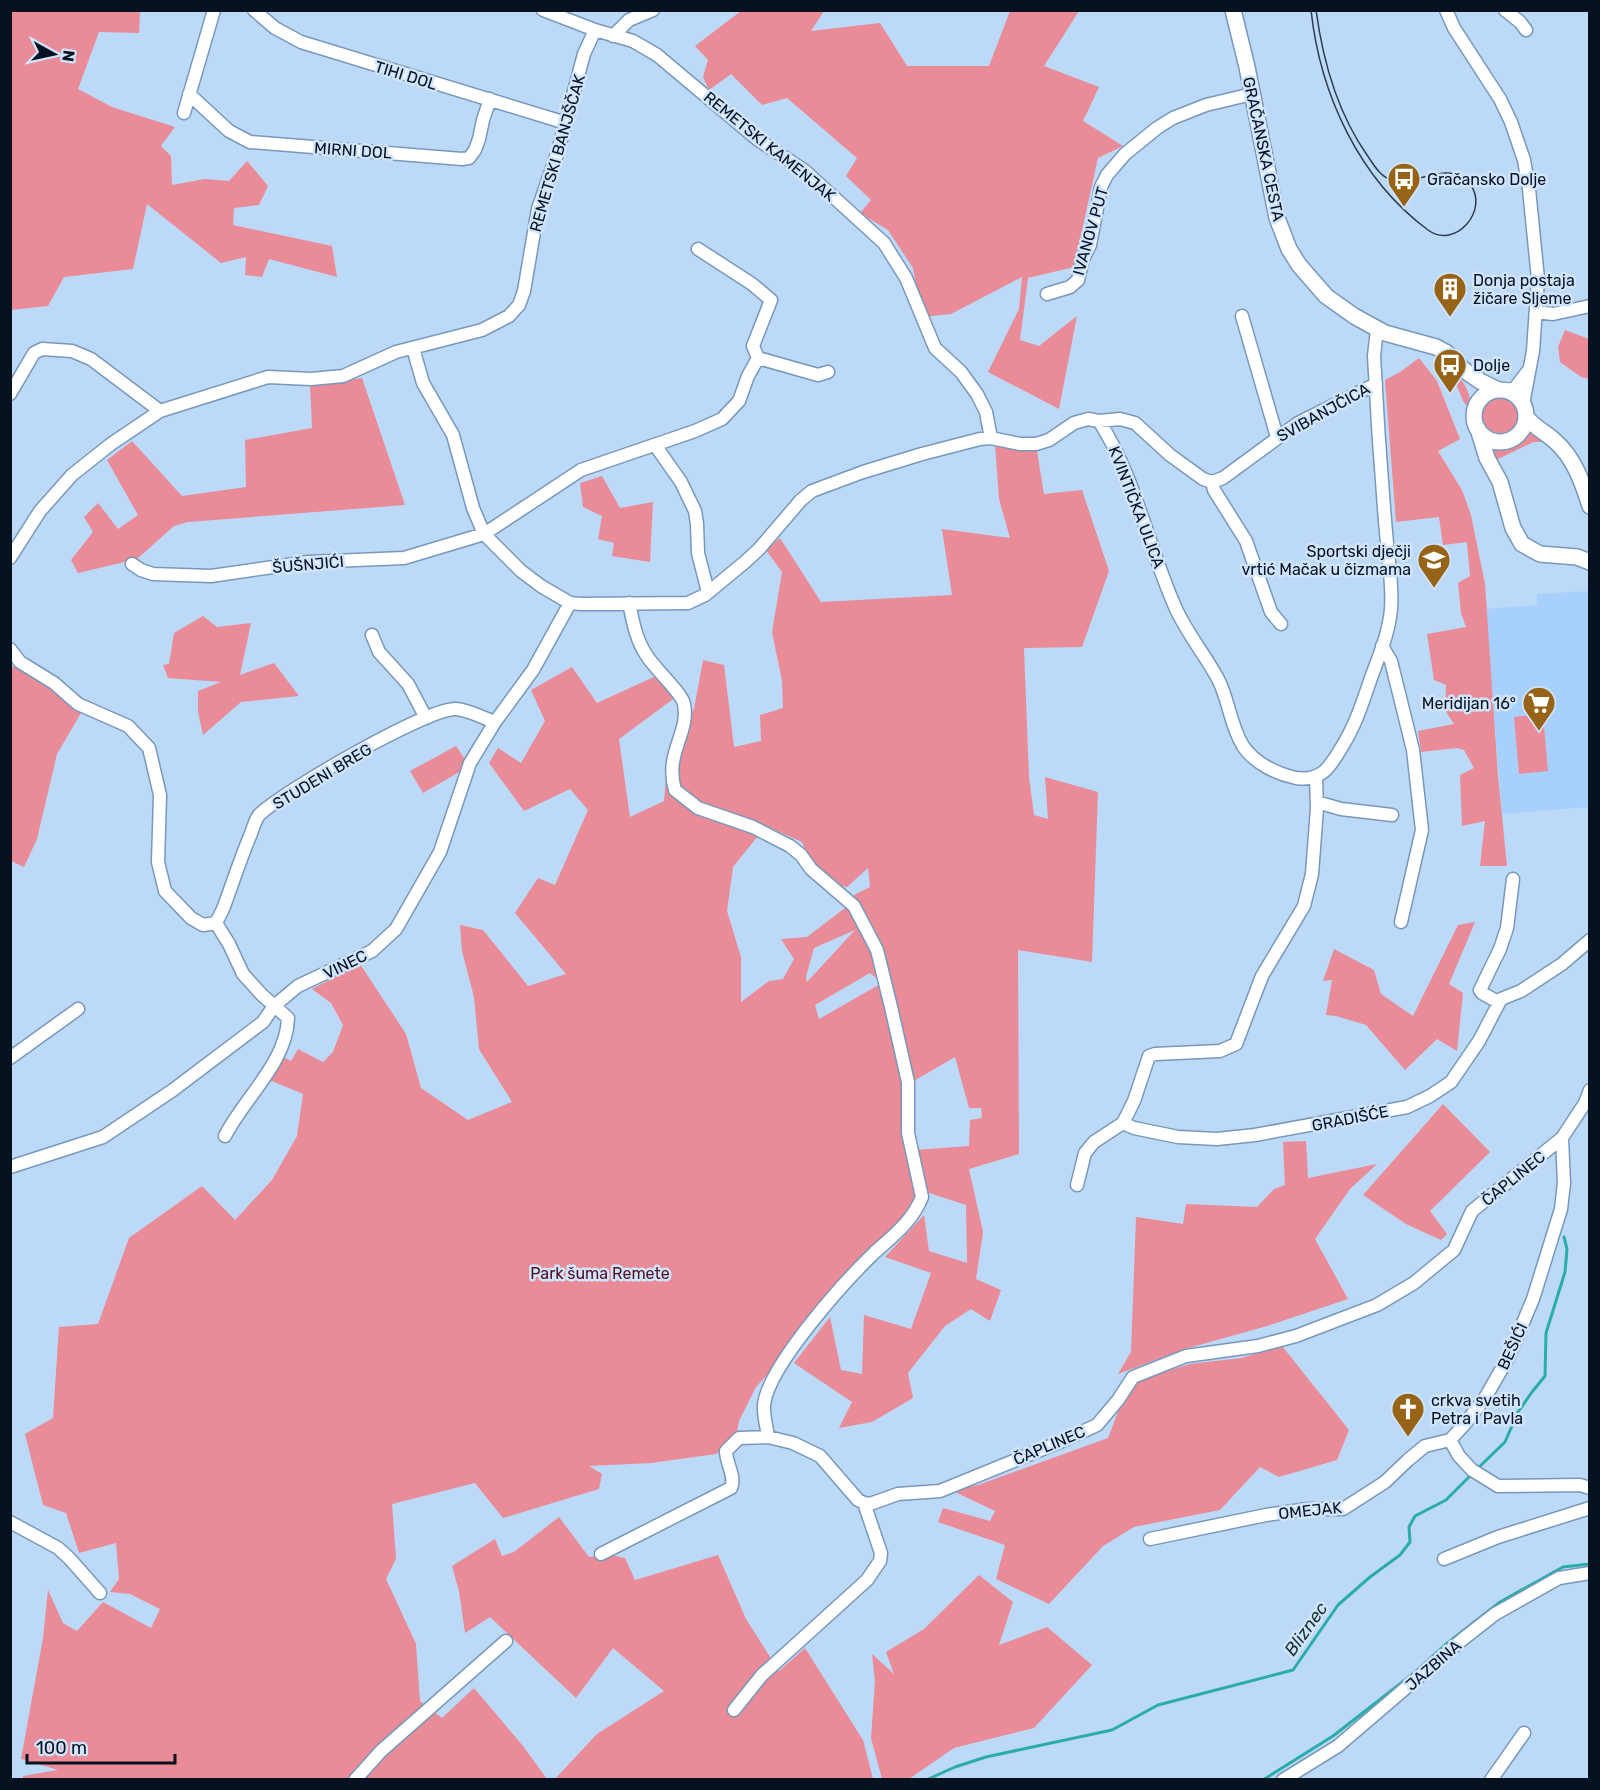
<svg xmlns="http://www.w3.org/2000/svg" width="1600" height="1790" font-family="Rubik,sans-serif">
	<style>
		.built { fill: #a8d0fc }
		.green { fill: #ea8b98; fill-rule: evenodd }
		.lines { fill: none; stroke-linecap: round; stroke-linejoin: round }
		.stream { stroke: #2aada8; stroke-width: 3 }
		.minor-casing { stroke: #7798bc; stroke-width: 15 }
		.major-casing { stroke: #7798bc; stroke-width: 18 }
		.minor { stroke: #fff; stroke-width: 12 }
		.major { stroke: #fff; stroke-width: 15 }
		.tram { stroke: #2c3b4c; stroke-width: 1.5 }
		.labels { text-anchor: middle; stroke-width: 5; stroke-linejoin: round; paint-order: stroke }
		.street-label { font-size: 16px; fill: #06121f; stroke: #d0e5fd }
		.poi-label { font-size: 16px; fill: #06121f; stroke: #d0e5fd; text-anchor: start }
		.park-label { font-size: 16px; fill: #510d1e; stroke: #d0e5fd }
		.water-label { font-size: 18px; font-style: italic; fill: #183331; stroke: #d0e5fd }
	</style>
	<rect width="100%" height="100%" fill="#bdd9f8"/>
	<path class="built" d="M 1589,591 L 1589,807 L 1502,814 L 1486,609 L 1537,605 L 1537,594 Z"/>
	<path class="green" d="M 10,11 L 140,11 L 139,33 L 99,32 L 78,89 L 112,107 L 175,127 L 161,146 L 171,156 L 172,185 L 205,179 L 229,181 L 247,161 L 268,186 L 259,205 L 234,208 L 233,225 L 332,246 L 337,277 L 269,259 L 262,277 L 245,275 L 246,257 L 221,263 L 147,204 L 133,269 L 64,277 L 48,306 L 11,310 Z
		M 741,11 L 824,11 L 811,31 L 880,23 L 907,66 L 989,66 L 1010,11 L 1079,11 L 1044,66 L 1099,87 L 1083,121 L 1123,146 L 1098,158 L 1074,267 L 1028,278 L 1020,340 L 1039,346 L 1077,316 L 1059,409 L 988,372 L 1019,309 L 1022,277 L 951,314 L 922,317 L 913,268 L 888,230 L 860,213 L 871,200 L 846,176 L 857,158 L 787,98 L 762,105 L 731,74 L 709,90 L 703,77 L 708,60 L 695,46 Z
		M 1565,330 L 1589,339 L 1589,379 L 1581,377 L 1560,362 L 1558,347 Z
		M 1419,358 L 1437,381 L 1460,439 L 1438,451 L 1462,490 L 1471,515 L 1485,584 L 1498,776 L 1507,866 L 1480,866 L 1485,821 L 1462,826 L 1460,775 L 1474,768 L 1464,750 L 1457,748 L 1421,752 L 1418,731 L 1454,724 L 1445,710 L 1446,685 L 1434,680 L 1427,634 L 1466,627 L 1461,613 L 1458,583 L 1470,576 L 1467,542 L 1443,545 L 1439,517 L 1396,522 L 1385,380 L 1400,372 Z
		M 1452,367 C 1460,378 1474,394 1469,408 L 1463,401 L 1450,369 Z
		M 362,378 L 405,505 L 188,522 L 174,526 L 137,559 L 78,573 L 71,560 L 93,532 L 84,517 L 98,503 L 118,529 L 138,515 L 107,460 L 132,441 L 182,496 L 246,487 L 245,440 L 312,428 L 310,385 Z
		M1482 415a18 18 0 1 1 36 0a18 18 0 1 1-36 0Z
		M 1528,429 L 1545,439 L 1543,442 L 1533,442 L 1494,461 L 1487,445 C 1505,447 1518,446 1528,429 Z
		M 995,444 L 1037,451 L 1044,494 L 1082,490 L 1109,571 L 1082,647 L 1024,648 L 1029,777 L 1034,815 L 1048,819 L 1045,777 L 1098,792 L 1092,962 L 1018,950 L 1019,1154 L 969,1169 L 983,1232 L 976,1279 L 1001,1290 L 990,1321 L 971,1309 L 945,1326 L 908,1373 L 913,1398 L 872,1422 L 839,1428 L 852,1402 L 794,1363 L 830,1317 L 841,1370 L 862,1374 L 864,1315 L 911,1329 L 931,1273 L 885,1257 L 924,1215 L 929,1251 L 967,1263 L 966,1205 L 926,1192 L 915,1150 L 969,1146 L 970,1120 L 982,1118 L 981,1108 L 969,1108 L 955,1057 L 912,1082 L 901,1075 L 902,1104 L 919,1195 L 914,1216 L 756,1387 L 739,1421 L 736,1437 L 716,1454 L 651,1463 L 589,1466 L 602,1474 L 599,1489 L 503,1518 L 475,1483 L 392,1504 L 396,1559 L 386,1579 L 416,1644 L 420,1701 L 442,1718 L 474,1688 L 523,1746 L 547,1779 L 23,1780 L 23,1776 L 58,1770 L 21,1759 L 43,1638 L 48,1590 L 63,1623 L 77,1631 L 103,1602 L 151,1628 L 160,1609 L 130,1594 L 110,1592 L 119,1579 L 116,1543 L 79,1553 L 66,1513 L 43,1505 L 25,1434 L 53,1418 L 59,1327 L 98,1324 L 129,1238 L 202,1186 L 235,1220 L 272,1180 L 297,1136 L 303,1094 L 267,1079 L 282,1056 L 291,1061 L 298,1049 L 323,1062 L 333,1052 L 343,1025 L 331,1003 L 312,989 L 360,964 L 406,1034 L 421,1088 L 468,1120 L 512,1102 L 479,1049 L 474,997 L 462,951 L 460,925 L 483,930 L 528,986 L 566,974 L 515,913 L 538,878 L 555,885 L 588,810 L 570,789 L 524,811 L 489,763 L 498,748 L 521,763 L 545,721 L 531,690 L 572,667 L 597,703 L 656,676 L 676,697 L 619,739 L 630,817 L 664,801 L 668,757 L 694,709 L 703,660 L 724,665 L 734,747 L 761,741 L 760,715 L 783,708 L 782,681 L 772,632 L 782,572 L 766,550 L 780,538 L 821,602 L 952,595 L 942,529 L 1010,538 L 999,499 ZM 766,826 L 802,842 L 810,864 L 838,885 L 847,887 L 868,868 L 870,887 L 854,895 L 857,912 L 845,908 L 807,937 L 781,939 L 794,959 L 783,979 L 769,981 L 741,1002 L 741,957 L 727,911 L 733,867 ZM 855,930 L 807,982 L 806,977 L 814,948 ZM 870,973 L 882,983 L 819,1019 L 815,1005 Z
		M 602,476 L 620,508 L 653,502 L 650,562 L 612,556 L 614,543 L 598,539 L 602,516 L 583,507 L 580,483 Z
		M 203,616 L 217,627 L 251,623 L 240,675 L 274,663 L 299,696 L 241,702 L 203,735 L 198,712 L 198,691 L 221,682 L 168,678 L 163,665 L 169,664 L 174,633 Z
		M 10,666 C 38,672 61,694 81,713 L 57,754 L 37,839 L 24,867 L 11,861 L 10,720 L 12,694 Z
		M 1543,714 L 1548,771 L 1519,774 L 1514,717 Z
		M 456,746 L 468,764 L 466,768 L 423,793 L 410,771 Z
		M 1475,922 L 1449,984 L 1463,993 L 1457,1051 L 1437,1039 L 1405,1070 L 1366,1025 L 1336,1016 L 1326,1015 L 1332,980 L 1323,981 L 1334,949 L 1374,970 L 1381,994 L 1413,1016 L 1458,925 Z
		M 1443,1104 L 1490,1152 L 1430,1211 L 1447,1234 L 1441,1240 L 1406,1224 L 1363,1195 Z
		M 1306,1141 L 1308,1178 L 1377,1164 L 1350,1189 L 1315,1239 L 1348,1299 L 1267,1326 L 1185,1349 L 1118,1374 L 1131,1352 L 1136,1217 L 1183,1224 L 1186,1204 L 1257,1207 L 1274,1189 L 1285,1185 L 1283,1142 Z
		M 1282,1346 L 1349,1430 L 1337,1460 L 1279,1477 L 1260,1467 L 1220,1510 L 1134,1527 L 1103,1546 L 1049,1604 L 996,1579 L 1005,1545 L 938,1522 L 943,1508 L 990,1521 L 995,1511 L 951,1490 L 978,1485 L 1108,1438 L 1129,1383 L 1190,1364 L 1241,1358 Z
		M 559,1517 L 589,1557 L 611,1555 L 625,1558 L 635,1580 L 718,1555 L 746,1619 L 779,1671 L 805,1648 L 863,1740 L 873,1779 L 555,1779 L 597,1734 L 664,1691 L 613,1648 L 576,1698 L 490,1617 L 465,1633 L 459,1591 L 452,1566 L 495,1539 L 502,1556 L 514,1552 Z
		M 979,1575 L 1013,1602 L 999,1645 L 1047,1627 L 1092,1665 L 1034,1728 L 954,1748 L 909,1779 L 882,1779 L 871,1738 L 875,1681 L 872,1654 L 894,1674 L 886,1652 L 924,1629 Z"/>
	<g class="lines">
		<path class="stream" d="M 1477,1469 L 1505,1442 L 1518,1412 L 1532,1392 L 1545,1376 L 1546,1333 L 1565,1272 L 1567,1249 L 1564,1237
			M 926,1780 L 955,1767 L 986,1757 L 1112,1730 L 1158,1705 L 1293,1670 L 1338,1605 L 1370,1577 L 1400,1555 L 1410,1542 L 1409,1527 L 1415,1516 L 1446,1500 L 1472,1474
			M 1263,1780 L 1333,1736 L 1414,1673 L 1445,1645 L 1500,1602 L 1563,1567 L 1590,1564"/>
		<g class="minor-casing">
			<path id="minor" d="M 254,10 L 275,28 L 301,42 L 566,123
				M 543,10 L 595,30 L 633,41 L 657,55 L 757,139 L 805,171 L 884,243 L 906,278 L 935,348 L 961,372 L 977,394 L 986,412 L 991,438
				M 1446,10 L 1454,28 L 1500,99 L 1511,122 L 1524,160 L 1529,189 L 1538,279 L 1533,351 L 1523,404
				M 1505,10 L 1520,22 L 1526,30
				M 613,36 L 629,20 L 653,10
				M 189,94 L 229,131 L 250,142 L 462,159 L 469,158 L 475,150 L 479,139 L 483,120 L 490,99
				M 184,113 L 214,10
				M 698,249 L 752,284 L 771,300 L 753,346 L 758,358
				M 1047,294 L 1070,287 L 1078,280 L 1083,259 L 1090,245 L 1101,187 L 1107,175 L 1125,154 L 1157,128 L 1173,118 L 1206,105 L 1252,94
				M 1536,312 L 1553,314 L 1590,306
				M 1242,316 L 1277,437
				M 413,348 L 423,383 L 453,435 L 473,508 L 484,534 L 521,571 L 541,586 L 570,603 L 581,604 L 688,603 L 705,595 L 745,562 L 759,549 L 801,500 L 812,491 L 863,472 L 922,454 L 980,439 L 991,438 L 1020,444 L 1036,444 L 1049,440 L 1074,423 L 1088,419 L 1099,421 L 1120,419 L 1135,423 L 1170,455 L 1203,479 L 1212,482 L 1223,478 L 1298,423 L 1376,384
				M 1506,390 L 1515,388 L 1528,371
				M 10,394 L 34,353 L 42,349 L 72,351 L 91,359 L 160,411
				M 1099,421 C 1136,478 1148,547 1176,609 C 1187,633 1205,655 1218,679 C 1229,700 1230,725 1243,746 C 1254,763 1277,774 1296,778 C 1323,782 1331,765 1343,745 C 1356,724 1363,701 1371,678 C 1379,656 1389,633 1391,609 C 1393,583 1388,558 1386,532 C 1381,474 1377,415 1374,356 L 1377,329
				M 655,445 L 681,482 L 695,511 L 697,524 L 698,553 L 708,592
				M 1212,482 L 1214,490 L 1246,541 L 1271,612 L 1281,624
				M 10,558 L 40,511 L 72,475 L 111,444 L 160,411 L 268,377 L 311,379 L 343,376 L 396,352 L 482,330 L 509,316 L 519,305 L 524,291 L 538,209 L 558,151 L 584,54 L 595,30
				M 132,564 L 141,570 L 153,574 L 211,576 L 308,562 L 404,558 L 484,534 L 581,470 L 695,431 L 722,419 L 739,401 L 748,376 L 758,358 L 818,375 L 828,372
				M 629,603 C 633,622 636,640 647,656 C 655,669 682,693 684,704 C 690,733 664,753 675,790 L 698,808 L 753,827 L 790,846 L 801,855 L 811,869 L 854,906 L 877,950 L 891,1007 L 908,1082 L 908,1133 L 922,1197 C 912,1222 893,1236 874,1253 C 845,1281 768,1366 764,1405 C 763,1415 767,1427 768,1437
				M 372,635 L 379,652 L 408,684 L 426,718
				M 1382,646 L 1391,661 L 1413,750 L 1422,830 L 1401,922
				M 10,649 L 20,662 L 54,683 L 78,704 L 128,726 L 149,748 L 160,795 L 158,862 L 165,891 L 191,918 L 203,925 L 216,923
				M 1317,802 L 1341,809 L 1392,815
				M 216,923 L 223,909 C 232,885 240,860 250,836 C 253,829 255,820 259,815 C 282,792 427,708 456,709 C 469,710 483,718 495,722
				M 216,923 L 229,944 L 243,974 L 262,995 L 288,1018 C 287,1062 244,1098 225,1136
				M 1498,1002 L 1482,993 L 1480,990 L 1500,949 L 1507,928 L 1513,879
				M 10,1058 L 78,1009
				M 1590,1090 L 1585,1103 L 1562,1138 L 1564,1183 L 1561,1209 L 1533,1299 L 1508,1358 L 1485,1398 L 1463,1426 L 1450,1440 L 1459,1456 L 1472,1470 L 1498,1486 L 1580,1485 L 1590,1488
				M 1123,1123 L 1134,1128 L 1178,1137 L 1217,1139 L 1255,1135 L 1407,1107 L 1430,1096 L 1451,1082 L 1479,1041 L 1501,999 L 1521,991 L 1562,964 L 1590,940
				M 10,1167 L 103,1137 L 173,1090 L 263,1022 L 274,1006 L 298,986 L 372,951 L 396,929 L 440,852 L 470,763 L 495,722 L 533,670 L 570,603
				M 1077,1185 L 1085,1153 L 1094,1142 L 1123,1123 L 1134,1101 L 1149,1056 L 1155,1054 L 1220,1051 L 1236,1044 L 1262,976 L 1304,906 L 1312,874 L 1317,808 L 1316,778
				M 10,1522 L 58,1548 L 69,1558 L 100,1593
				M 1150,1539 L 1266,1515 L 1308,1509 L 1343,1509 L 1385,1482 L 1408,1460 L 1425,1446 L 1450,1440
				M 601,1554 L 731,1488 C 736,1476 726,1464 726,1451 L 739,1438 L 768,1437 L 793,1443 L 820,1456 L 858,1500 L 864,1503 L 870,1504 L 898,1494 L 940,1491 L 1060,1442 L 1097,1425 L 1118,1400 L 1133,1377 L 1186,1356 L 1258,1346 L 1296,1336 L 1377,1305 L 1414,1283 L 1454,1250 L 1472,1211 L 1562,1138
				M 1444,1559 L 1498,1537 L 1590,1508
				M 734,1710 L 762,1675 L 867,1580 L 880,1561 L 881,1553 L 864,1503
				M 355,1780 L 381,1751 L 506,1641
				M 1283,1780 L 1338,1746 L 1463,1639 L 1495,1614 L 1559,1578 L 1590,1573
				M 1491,1780 L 1524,1733"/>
		</g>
		<g class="major-casing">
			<path id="major" d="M 1233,10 L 1247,67 L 1277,218 L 1289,249 L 1299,265 L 1326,296 L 1354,316 L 1385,333 L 1436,347 L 1447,353 L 1464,370 L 1480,381 L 1498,390
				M1474 416a26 26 0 1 1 52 0a26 26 0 1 1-52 0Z
				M 1526,417 C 1534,427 1545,432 1555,441 C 1574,458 1582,481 1590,506
				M 1478,429 L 1487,458 L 1500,482 L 1513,528 L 1522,544 L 1540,554 L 1577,557 L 1590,562"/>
		</g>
		<use href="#minor" class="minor"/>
		<use href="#major" class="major"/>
		<path class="tram" d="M 1311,10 C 1320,94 1359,179 1428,230 C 1455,250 1490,210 1470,184 C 1449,158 1417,187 1392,180 C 1380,177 1374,165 1367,155 C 1337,112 1323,62 1316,10"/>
	</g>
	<defs>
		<g id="bus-pin" transform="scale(1.725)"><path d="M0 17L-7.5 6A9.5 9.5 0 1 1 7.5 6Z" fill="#966317" stroke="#d0e5fd"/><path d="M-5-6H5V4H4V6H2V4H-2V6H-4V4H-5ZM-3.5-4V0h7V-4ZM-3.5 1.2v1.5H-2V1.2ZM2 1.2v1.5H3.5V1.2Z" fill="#fff"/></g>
		<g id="building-pin" transform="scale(1.725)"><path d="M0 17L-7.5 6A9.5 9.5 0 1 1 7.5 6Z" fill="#966317" stroke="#d0e5fd"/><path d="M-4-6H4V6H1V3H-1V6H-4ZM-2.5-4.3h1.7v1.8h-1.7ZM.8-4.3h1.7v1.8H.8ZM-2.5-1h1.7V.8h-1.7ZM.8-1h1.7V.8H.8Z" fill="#fff"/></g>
		<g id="school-pin" transform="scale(1.725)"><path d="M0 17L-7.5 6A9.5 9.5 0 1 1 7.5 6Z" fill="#966317" stroke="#d0e5fd"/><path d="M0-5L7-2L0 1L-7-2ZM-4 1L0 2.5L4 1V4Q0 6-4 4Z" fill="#fff"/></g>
		<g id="supermarket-pin" transform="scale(1.725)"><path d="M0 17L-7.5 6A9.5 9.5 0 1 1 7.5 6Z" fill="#966317" stroke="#d0e5fd"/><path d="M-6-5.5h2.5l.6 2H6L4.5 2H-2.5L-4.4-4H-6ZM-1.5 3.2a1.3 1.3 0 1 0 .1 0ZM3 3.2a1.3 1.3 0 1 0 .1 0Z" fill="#fff"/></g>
		<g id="church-pin" transform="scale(1.725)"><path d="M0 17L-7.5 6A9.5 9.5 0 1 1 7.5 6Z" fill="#966317" stroke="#d0e5fd"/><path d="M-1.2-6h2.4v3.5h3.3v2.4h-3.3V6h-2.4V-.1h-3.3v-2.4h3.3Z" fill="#fff"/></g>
	</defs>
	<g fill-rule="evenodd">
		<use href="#bus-pin" x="1404" y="179"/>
		<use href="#building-pin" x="1450" y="289"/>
		<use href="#bus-pin" x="1450" y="365"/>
		<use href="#school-pin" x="1434" y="560"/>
		<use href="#supermarket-pin" x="1539" y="703"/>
		<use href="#church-pin" x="1408" y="1409"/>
	</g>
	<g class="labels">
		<g class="street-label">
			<text transform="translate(406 75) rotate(17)" y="6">TIHI DOL</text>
			<text transform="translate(770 146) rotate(39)" y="6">REMETSKI KAMENJAK</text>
			<text transform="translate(1264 149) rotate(78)" y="6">GRAČANSKA CESTA</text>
			<text transform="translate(353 150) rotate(4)" y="6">MIRNI DOL</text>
			<text transform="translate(557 153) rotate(-74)" y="6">REMETSKI BANJŠČAK</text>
			<text transform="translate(1090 231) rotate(-74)" y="6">IVANOV PUT</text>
			<text transform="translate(1323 412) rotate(-29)" y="6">SVIBANJČICA</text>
			<text transform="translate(1137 507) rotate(69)" y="6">KVINTIČKA ULICA</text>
			<text transform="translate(308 564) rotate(-5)" y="6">ŠUŠNJIĆI</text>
			<text transform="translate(322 776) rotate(-31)" y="6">STUDENI BREG</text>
			<text transform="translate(345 964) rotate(-26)" y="6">VINEC</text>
			<text transform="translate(1350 1118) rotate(-11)" y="6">GRADIŠĆE</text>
			<text transform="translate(1513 1178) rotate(-39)" y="6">ČAPLINEC</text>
			<text transform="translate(1512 1346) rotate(-65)" y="6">BEŠIĆI</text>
			<text transform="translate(1049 1445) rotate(-23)" y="6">ČAPLINEC</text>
			<text transform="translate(1310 1510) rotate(-6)" y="6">OMEJAK</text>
			<text transform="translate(1433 1665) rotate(-41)" y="6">JAZBINA</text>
		</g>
		<g class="poi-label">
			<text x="1427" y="185">Gračansko Dolje</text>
			<text x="1473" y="286">Donja postaja<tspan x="1473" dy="18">žičare Sljeme</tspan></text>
			<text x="1473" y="371">Dolje</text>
			<text x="1411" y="557" text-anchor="end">Sportski dječji<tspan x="1411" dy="18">vrtić Mačak u čizmama</tspan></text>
			<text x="1516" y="709" text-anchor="end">Meridijan 16°</text>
			<text x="1431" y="1406">crkva svetih<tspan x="1431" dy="18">Petra i Pavla</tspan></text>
		</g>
		<g class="park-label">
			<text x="600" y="1279">Park šuma Remete</text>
		</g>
		<g class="water-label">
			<text transform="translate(1306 1629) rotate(-55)" y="6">Bliznec</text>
		</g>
	</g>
	<rect width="1600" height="1790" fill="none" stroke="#06121f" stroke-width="24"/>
	<g transform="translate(54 54) rotate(98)" stroke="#d0e5fd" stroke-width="4.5" paint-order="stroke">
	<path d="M0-4.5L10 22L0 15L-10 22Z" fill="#06121f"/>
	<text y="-9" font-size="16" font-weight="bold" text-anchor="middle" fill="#06121f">N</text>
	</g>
	<path d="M27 1754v9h148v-9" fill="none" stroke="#06121f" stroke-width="3"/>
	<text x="36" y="1754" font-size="18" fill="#06121f" stroke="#d0e5fd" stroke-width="4.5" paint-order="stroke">100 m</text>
</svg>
